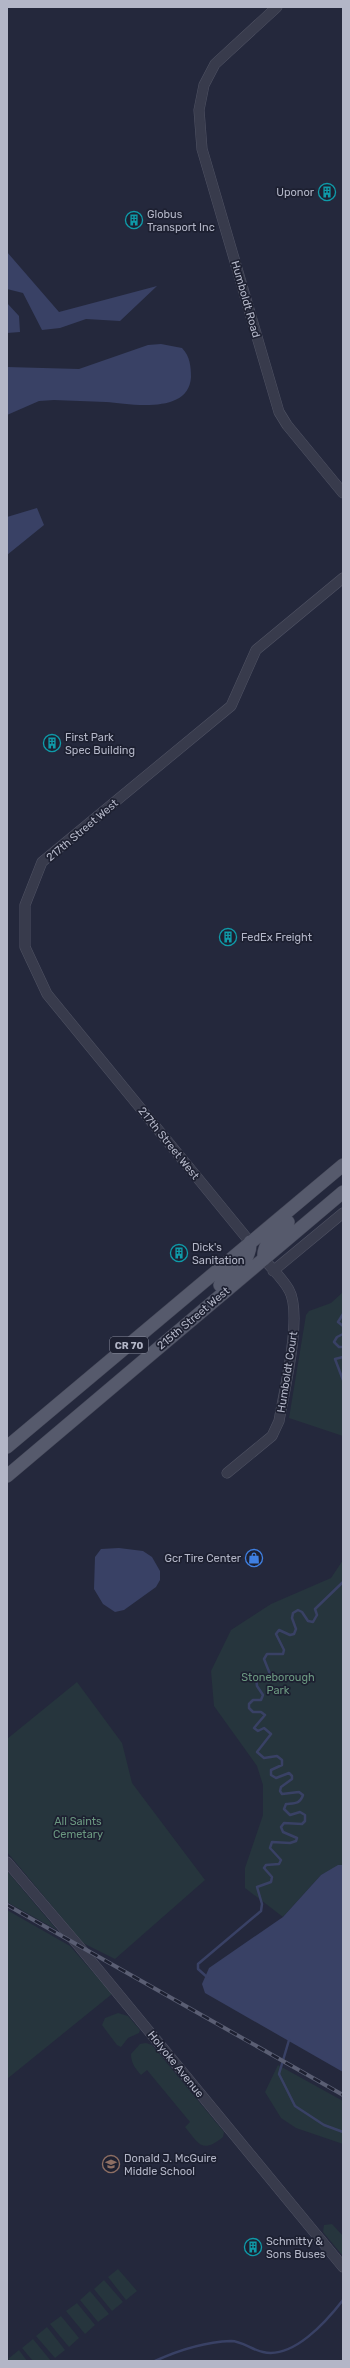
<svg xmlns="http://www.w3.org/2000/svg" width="350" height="2368" font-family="Rubik,sans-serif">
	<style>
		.green { fill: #26353d }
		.water { fill: #394165 }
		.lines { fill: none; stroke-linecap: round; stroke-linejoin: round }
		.stream { stroke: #394165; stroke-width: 2.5 }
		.minor-casing { stroke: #505364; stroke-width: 11 }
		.major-casing { stroke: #414455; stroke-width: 14 }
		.minor { stroke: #383b4c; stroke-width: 10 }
		.major { stroke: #565a6c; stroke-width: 13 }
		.rail-casing { stroke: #5a5e73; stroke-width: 4 }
		.rail { stroke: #1d2031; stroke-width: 2.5; stroke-dasharray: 8; stroke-linecap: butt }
		.labels { text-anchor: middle; stroke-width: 3.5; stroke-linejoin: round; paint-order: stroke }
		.shield { fill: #1d2031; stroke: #86899a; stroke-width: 1 }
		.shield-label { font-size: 10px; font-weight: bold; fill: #b3b6c7 }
		.poi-label { font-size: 11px; fill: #b3b6c7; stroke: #1d2031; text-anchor: start }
		.street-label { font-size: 11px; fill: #b3b6c7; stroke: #1d2031 }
		.park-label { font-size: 11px; fill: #6b9880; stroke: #1d2031 }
	</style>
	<rect width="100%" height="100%" fill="#24283c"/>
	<path class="green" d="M 343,1292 L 343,1436 L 289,1418 L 306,1315 L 309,1311 L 331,1303 Z
		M 343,1560 L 343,1865 L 321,1875 L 283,1917 L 245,1888 L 245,1868 L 263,1815 L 263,1785 L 257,1766 L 214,1706 L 211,1671 L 231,1630 L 271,1604 L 331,1578 Z
		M 77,1682 L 122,1743 L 132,1783 L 205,1880 L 115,1959 L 83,1943 L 7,1852 L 7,1739 Z
		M 7,1871 L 57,1930 L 7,1902 Z
		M 7,1910 L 70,1946 L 112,1994 L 7,2079 Z
		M 118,2013 L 128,2016 L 140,2030 L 139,2033 L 128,2038 L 121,2047 L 117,2045 L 102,2025 L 105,2018 Z
		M 146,2043 L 152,2045 L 224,2132 L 223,2137 C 202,2154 199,2144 185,2127 L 190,2122 L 147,2070 L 141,2075 C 135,2068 131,2063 131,2054 L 140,2044 Z
		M 278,2065 L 343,2101 L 343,2144 L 296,2128 L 281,2118 L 265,2092 Z
		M 332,2224 L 343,2236 L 343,2256 L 323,2232 L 324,2225 Z
		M 118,2269 L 137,2291 L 126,2300 L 108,2277 Z
		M 104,2280 L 123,2302 L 112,2311 L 94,2289 Z
		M 90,2291 L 109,2314 L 98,2322 L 80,2300 Z
		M 77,2303 L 95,2325 L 85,2334 L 66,2311 Z
		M 61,2316 L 79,2338 L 69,2347 L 50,2324 Z
		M 47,2327 L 65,2350 L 55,2358 L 36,2336 Z
		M 33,2339 L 51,2361 L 33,2361 L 22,2348 Z
		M 19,2350 L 27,2361 L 10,2361 L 8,2359 Z"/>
	<path class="water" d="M 7,252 L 59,312 L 157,286 L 120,321 L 86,319 L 60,328 L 42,330 L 23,293 L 7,289 Z
		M 7,303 L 19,316 L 20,332 L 7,333 Z
		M 161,344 L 182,348 C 190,356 191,367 191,377 C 189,415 130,404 106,402 C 89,401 71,401 54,400 L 39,401 L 7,415 L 7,367 L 79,369 L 148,345 Z
		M 37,508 L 44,525 L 7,555 L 7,517 Z
		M 119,1548 L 143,1551 L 152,1557 L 160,1571 L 160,1580 L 156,1587 L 124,1610 L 115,1612 L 103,1604 L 94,1589 L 95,1557 L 101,1549 Z
		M 338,1865 L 343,1865 L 343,2072 L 205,1993 L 202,1984 L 209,1968 L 283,1917 L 321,1875 Z"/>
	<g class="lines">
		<path class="stream" d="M 343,1314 L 338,1322 L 343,1326
			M 343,1334 L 337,1337 L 334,1342 L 339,1347 L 343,1347
			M 343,1357 L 335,1359 L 343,1380
			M 207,1977 L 198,1969 L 198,1964 L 261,1911 L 262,1904 L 257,1887 L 271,1882 L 272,1877 L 264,1868 L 266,1865 L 279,1864 L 281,1860 L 270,1848 L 272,1842 L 290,1843 L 296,1841 L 297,1838 L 283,1832 L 281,1827 L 284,1823 L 302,1824 L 305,1821 L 305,1815 L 300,1812 L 290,1815 L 284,1809 L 286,1804 C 295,1803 300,1804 303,1795 L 299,1792 L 282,1794 L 280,1791 L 281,1787 L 292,1779 L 292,1776 L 289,1773 L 276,1778 L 271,1775 L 271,1770 L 282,1765 L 282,1760 L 277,1756 L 264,1758 L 257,1752 L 271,1734 L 264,1728 L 258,1731 L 254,1728 L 265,1715 L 261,1712 L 253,1712 L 249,1708 L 249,1704 L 253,1700 L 261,1700 L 263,1695 L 257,1686 L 256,1677 L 266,1676 L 270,1674 L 264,1659 L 267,1654 L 283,1654 L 284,1650 L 276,1634 L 279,1630 L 290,1635 L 294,1634 L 296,1629 L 292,1618 L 293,1613 L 298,1610 L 302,1612 L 308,1621 L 313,1622 L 317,1615 L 315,1609 L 343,1582
			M 289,2040 L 279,2074 L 295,2106 L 324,2125 L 343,2132
			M 155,2361 C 179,2350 205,2342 231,2341 C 242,2341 252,2350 263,2352 C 293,2359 326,2322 343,2300"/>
		<g class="minor-casing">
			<path id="minor" d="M 277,7 L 215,64 L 204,85 L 199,110 L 202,149 L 279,412 L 287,425 L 343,493
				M 250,1242 L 47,994 L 25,947 L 25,905 L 42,862 L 231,706 L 256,650 L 343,578
				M 273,1271 L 343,1213
				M 227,1473 L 272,1436 L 279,1421 C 284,1392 303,1314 289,1290 C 283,1279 272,1269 264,1259
				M 7,1862 L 78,1945 L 343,2267"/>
		</g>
		<g class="major-casing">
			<path id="major" d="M 264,1259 C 262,1243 277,1232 288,1222
				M 220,1285 C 232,1274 251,1261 250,1242
				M 7,1447 L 343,1165
				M 7,1476 L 343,1192"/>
		</g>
		<use href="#minor" class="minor"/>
		<use href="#major" class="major"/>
		<g class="rail-casing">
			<path id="rail" d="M 7,1905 L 343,2095"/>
		</g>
		<use href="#rail" class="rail"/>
	</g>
	<defs>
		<g id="building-ring" transform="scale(0.9)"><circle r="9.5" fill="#1d2031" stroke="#0f9aa8" stroke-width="1.5"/><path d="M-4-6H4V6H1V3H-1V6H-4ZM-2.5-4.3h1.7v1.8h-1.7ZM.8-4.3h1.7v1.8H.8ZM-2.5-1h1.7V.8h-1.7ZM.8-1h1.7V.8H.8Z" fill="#0f9aa8"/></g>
		<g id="shop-ring" transform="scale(0.9)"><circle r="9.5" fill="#1d2031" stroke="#3f7fe0" stroke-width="1.5"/><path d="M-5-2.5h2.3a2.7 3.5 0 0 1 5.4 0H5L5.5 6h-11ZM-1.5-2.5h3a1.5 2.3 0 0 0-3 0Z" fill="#3f7fe0"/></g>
		<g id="school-ring" transform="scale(0.9)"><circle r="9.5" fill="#1d2031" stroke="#8d6e63" stroke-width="1.5"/><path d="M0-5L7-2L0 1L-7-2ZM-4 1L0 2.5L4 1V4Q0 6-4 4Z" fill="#8d6e63"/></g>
	</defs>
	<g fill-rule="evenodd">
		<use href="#building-ring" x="327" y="192"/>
		<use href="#building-ring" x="134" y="220"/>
		<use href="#building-ring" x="52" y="743"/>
		<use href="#building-ring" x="228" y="937"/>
		<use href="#building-ring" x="179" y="1253"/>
		<use href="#shop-ring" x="254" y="1558"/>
		<use href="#school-ring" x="111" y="2164"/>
		<use href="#building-ring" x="253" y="2247"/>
	</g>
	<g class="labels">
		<rect class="shield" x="110" y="1337" width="38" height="16" rx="3"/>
		<g class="shield-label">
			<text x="129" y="1349">CR 70</text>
		</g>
		<g class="poi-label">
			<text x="314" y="196" text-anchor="end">Uponor</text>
			<text x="147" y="218">Globus<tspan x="147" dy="13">Transport Inc</tspan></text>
			<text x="65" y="741">First Park<tspan x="65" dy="13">Spec Building</tspan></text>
			<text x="241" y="941">FedEx Freight</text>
			<text x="192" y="1251">Dick's<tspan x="192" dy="13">Sanitation</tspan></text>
			<text x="241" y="1562" text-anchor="end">Gcr Tire Center</text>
			<text x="124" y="2162">Donald J. McGuire<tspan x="124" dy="13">Middle School</tspan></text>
			<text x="266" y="2245">Schmitty &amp;<tspan x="266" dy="13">Sons Buses</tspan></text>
		</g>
		<g class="street-label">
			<text transform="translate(246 299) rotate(74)" y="4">Humboldt Road</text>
			<text transform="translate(82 830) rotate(-40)" y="4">217th Street West</text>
			<text transform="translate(169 1143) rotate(51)" y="4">217th Street West</text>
			<text transform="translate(193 1318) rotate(-40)" y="4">215th Street West</text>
			<text transform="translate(287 1372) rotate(-81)" y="4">Humboldt Court</text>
			<text transform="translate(176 2064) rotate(51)" y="4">Holyoke Avenue</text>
		</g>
		<g class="park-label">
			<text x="278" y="1681">Stoneborough<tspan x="278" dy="13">Park</tspan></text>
			<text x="78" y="1825">All Saints<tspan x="78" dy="13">Cemetary</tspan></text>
		</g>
	</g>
	<rect width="350" height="2368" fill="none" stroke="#b3b6c7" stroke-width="16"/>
</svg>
